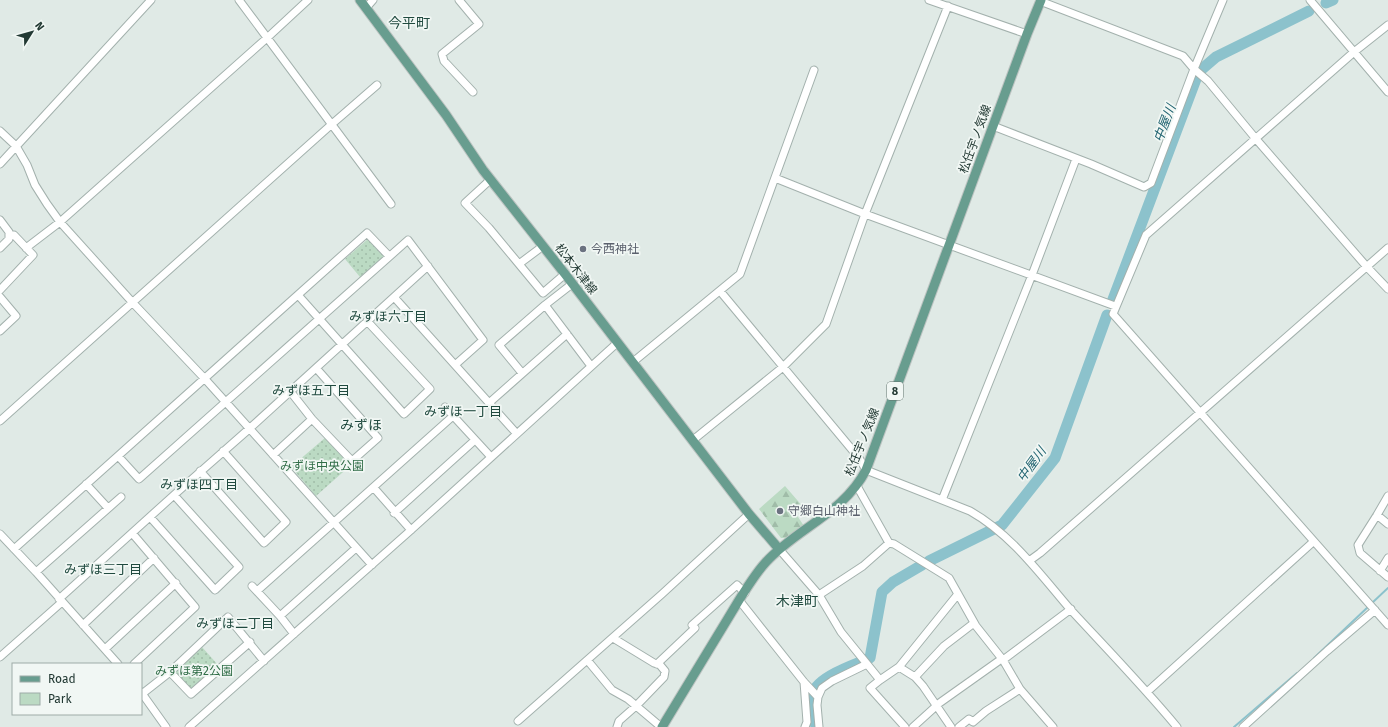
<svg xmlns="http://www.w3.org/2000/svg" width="1388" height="727" font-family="'Fira Sans','Noto Sans JP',sans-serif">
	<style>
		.green { fill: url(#green-dots) }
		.forest { fill: url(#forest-firs) }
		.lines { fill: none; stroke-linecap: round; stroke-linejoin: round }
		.stream { stroke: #8cc2cc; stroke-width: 2 }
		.river { stroke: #8cc2cc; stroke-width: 11 }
		.minor-casing { stroke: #a3b1ad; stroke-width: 9 }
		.major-casing { stroke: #bdc4c2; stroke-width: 11 }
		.minor { stroke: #fff; stroke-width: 7 }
		.major { stroke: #689d8f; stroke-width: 9 }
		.worship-dot { fill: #6b7280; stroke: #f1f7f4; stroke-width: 1.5 }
		.labels { text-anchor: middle; stroke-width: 3.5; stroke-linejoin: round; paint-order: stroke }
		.shield { fill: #f1f7f4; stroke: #60726d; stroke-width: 1 }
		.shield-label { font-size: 11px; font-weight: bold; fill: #223933 }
		.street-label { font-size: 12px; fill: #223933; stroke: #f1f7f4 }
		.worship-label { font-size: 12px; fill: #5b616d; stroke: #f1f7f4; text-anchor: start }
		.park-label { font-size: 12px; fill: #306d47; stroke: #f1f7f4 }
		.water-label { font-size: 13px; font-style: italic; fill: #216471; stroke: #f1f7f4 }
		.neighbourhood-label { font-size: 13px; fill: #204a3f; stroke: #f1f7f4 }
		.quarter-label { font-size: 14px; fill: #204a3f; stroke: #f1f7f4 }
	</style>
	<defs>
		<pattern id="green-dots" width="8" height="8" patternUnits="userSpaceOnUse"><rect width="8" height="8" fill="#bbdac3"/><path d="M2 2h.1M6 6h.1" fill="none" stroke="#a0bca8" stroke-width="1.8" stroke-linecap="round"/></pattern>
		<pattern id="forest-firs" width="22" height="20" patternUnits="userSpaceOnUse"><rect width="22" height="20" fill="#bbdac3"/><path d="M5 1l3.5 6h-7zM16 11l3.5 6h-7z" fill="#a0bca8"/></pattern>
	</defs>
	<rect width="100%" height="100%" fill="#e0eae6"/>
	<path class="green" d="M 368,239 L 384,256 L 360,277 L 345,259 Z
		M 326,437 L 351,465 L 316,496 L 291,467 Z
		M 202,647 L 219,666 L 192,690 L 174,671 Z"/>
	<path class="forest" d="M 785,486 L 804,508 L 796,514 L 804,526 L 788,538 L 781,538 L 759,509 Z"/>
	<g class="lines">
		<path class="stream" d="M 1372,603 L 1388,588
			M 1314,658 L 1369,606
			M 1234,727 L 1297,673"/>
		<path class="river" d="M 1326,3 L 1333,0
			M 1112,302 L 1196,79 L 1202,69 L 1216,57 L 1309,11
			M 929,561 L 1002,525 L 1055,458 L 1107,315
			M 816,727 C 814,718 811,705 812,696 C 815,677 854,665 870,658 L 882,592 L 893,582 L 922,565"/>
		<g class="minor-casing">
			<path id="minor" d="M 239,0 L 391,204
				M 459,0 L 479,24 L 442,54 L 444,61 L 473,92
				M 929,0 L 1027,34
				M 1310,0 L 1388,92
				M 1040,1 L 1183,56 L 1194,69 L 1208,81 L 1256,139 L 1367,267 L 1388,289
				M 366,8 L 373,0
				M 1388,25 L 1354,52 L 1146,235 L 1113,314 L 1388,625
				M 993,126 L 1091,164 L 1144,187 L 1151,183 L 1194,69 L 1223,0
				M 0,131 L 16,146 L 27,165 L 35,185 L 47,204 L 60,222 L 133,303 L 205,379 L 372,565
				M 0,164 L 151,0
				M 775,178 L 865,214 L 1115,306
				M 490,180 L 465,203 L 489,228 L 543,293 L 565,274
				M 0,220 L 9,232 L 9,239 L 0,248
				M 26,248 L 60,222 L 267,38 L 308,0
				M 519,264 L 543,246
				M 0,290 L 33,255 L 14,235 L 9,235
				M 720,291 L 859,458 L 866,470 L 970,511 C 1011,534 1040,574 1070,609 C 1106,648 1143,686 1177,727
				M 298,295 L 404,414 L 430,389 L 367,321
				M 0,297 L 16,316 L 0,331
				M 394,297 L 517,434
				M 545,305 L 591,366
				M 633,362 L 740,274 L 814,70
				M 522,373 L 499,345 L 545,305 L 572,284
				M 290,391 L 312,419 L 352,461 L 378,438 L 316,368
				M 489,403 L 567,334
				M 445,407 L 491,457
				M 0,421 L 332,124 L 377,85
				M 693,440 L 783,367 L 826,324 L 865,214 L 948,6
				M 273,455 L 312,419
				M 118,456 L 139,479 L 408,240 L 483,340 L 455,365
				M 200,471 L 264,543 L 286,522 L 223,451
				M 86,484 L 108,508
				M 857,486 L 889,543 L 894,544 L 949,578 L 976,626 L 1003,660 L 1020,689 L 1053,727
				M 374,488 L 411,530
				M 1388,496 L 1377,515 L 1358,545 L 1360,553 L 1388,577
				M 942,500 L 1032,275 L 1076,159
				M 394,513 L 475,440
				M 1377,515 L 1388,524
				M 150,517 L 215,590 L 239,567 L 174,495
				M 132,533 L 195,607 L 134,664
				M 0,534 L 36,572 L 118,664
				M 14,549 L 367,233 L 389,256
				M 779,549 L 819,595 L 841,632 L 880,680 L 899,667 L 958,594
				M 1029,561 L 1040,553 L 1388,248
				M 1380,571 L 1388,558
				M 36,572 L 121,497
				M 252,586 L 280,616 L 294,634
				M 257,591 L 453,416
				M 819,595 L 863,566 L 889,543
				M 59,599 L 174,495 L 249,429 L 428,266
				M 739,600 L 804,682 L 818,697 L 817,705 L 819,727
				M 280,616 L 356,548
				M 83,625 L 154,558
				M 692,625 L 737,585 L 745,593
				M 613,638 L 654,663 L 660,665 L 665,671 L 664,677 L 636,706 L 619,721 L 617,727
				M 105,649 L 176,583
				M 0,657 L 62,602
				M 588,661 L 612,690 L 628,699 L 661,727
				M 657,664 L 695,628
				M 899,667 L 915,677 L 944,646 L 974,623
				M 170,672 L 191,694 L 250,642
				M 915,677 L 923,686 L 951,727
				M 880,680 L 870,688 L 905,727
				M 804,682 L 807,722 L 805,727
				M 141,692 L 166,727
				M 1147,692 L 1313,542
				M 142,694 L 170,672 L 228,617 L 264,661
				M 818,697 L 822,688 L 832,681 L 867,664
				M 518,721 L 662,594 L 749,514
				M 189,727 L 411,530 L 617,343
				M 913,727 L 934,708 L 938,704 L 1000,660 L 1003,660 L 1071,609
				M 959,727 L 969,719 L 973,722 L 986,711 L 1020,689
				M 1243,727 L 1327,651 L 1375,610"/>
		</g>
		<g class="major-casing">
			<path id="major" d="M 360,0 L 446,115 L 483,170 L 565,274 L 749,514 L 779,549
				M 662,727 C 684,691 705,656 727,620 C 738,602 752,577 766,562 C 797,528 844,513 866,470 L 1027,34 L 1041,0"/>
		</g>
		<use href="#minor" class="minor"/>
		<use href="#major" class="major"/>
	</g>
	<g class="worship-dot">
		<circle cx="583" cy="249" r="4"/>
		<circle cx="780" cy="511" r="4"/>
	</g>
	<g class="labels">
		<rect class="shield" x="887" y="382" width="16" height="18" rx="3"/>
		<g class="shield-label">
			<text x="895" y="395">8</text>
		</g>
		<g class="street-label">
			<text transform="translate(975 139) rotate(-70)" y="4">松任宇ノ気線</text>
			<text transform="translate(576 269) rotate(52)" y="4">松本木津線</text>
			<text transform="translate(862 442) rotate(-68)" y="4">松任宇ノ気線</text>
		</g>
		<g class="worship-label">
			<text x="591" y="253">今西神社</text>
			<text x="788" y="515">守郷白山神社</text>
		</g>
		<g class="park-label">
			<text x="322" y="470">みずほ中央公園</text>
			<text x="194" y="675">みずほ第2公園</text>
		</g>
		<g class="water-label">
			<text transform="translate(1164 123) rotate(-69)" y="5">中屋川</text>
			<text transform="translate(1031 464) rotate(-54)" y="5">中屋川</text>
		</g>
		<g class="neighbourhood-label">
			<text x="388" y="321">みずほ六丁目</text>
			<text x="311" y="395">みずほ五丁目</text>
			<text x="463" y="416">みずほ一丁目</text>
			<text x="199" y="489">みずほ四丁目</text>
			<text x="103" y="574">みずほ三丁目</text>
			<text x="235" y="628">みずほ二丁目</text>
		</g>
		<g class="quarter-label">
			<text x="409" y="28">今平町</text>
			<text x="361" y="430">みずほ</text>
			<text x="797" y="606">木津町</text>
		</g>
	</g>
	<rect x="12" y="663" width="130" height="52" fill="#f1f7f4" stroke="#9eaba7"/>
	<rect x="20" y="676" width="20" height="6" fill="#689d8f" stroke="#9eaba7"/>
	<text x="48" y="683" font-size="12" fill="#223933">Road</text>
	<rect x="20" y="693" width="20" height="12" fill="#bbdac3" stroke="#9eaba7"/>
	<text x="48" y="703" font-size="12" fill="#223933">Park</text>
	<g transform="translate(32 32) rotate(53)" stroke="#f1f7f4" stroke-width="3" paint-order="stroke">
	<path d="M0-3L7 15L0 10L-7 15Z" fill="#223933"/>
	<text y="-6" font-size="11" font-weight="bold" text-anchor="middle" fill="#223933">N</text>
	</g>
</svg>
